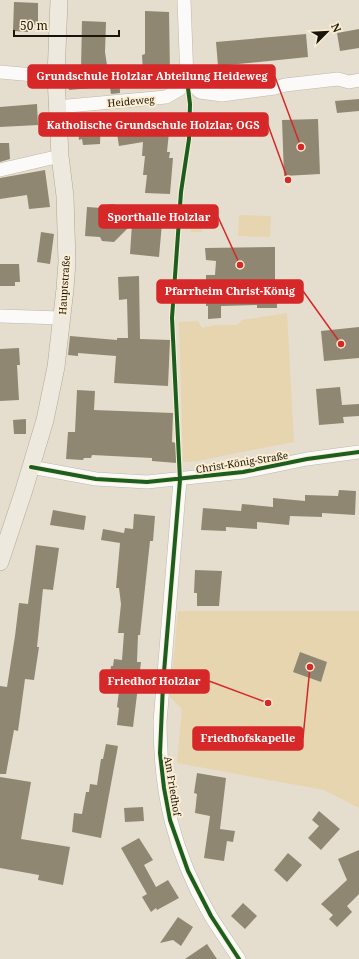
<svg xmlns="http://www.w3.org/2000/svg" width="359" height="959" font-family="'Noto Serif',serif">
	<style>
		.green { fill: #e6d5af }
		.building { fill: #8f8772 }
		.lines { fill: none; stroke-linecap: round; stroke-linejoin: round }
		.minor-casing { stroke: #bdb8ac; stroke-width: 14 }
		.major-casing { stroke: #b0a68e; stroke-width: 18 }
		.minor { stroke: #fbfaf8; stroke-width: 13 }
		.major { stroke: #eee9de; stroke-width: 17 }
		.cycleway-casing { stroke: #fceed2; stroke-width: 6 }
		.cycleway { stroke: #1b5e20; stroke-width: 4 }
		.labels { text-anchor: middle; stroke-width: 4; stroke-linejoin: round; paint-order: stroke }
		.street-label { font-size: 10px; fill: #1a150b; stroke: #fceed2 }
		.leader { fill: none; stroke: #d62828; stroke-width: 1.5 }
		.callout-dot { fill: #d62828; stroke: #fceed2; stroke-width: 1.5 }
		.callout { fill: #d62828; stroke: #d62828; stroke-width: 1.5 }
		.callout-label { font-size: 11px; text-anchor: middle; font-weight: bold; fill: #fff }
	</style>
	<rect width="100%" height="100%" fill="#e5dece"/>
	<path class="green" d="M 192,207 L 203,207 L 202,232 L 191,232 Z
		M 239,215 L 271,216 L 270,237 L 238,236 Z
		M 287,313 L 294,442 L 197,461 L 183,462 L 179,322 L 198,321 L 202,328 L 215,325 L 237,325 L 242,320 Z
		M 178,611 L 359,611 L 359,808 L 324,790 L 177,763 L 182,709 L 170,697 Z"/>
	<path class="building" d="M 14,2 L 38,3 L 38,25 L 28,25 L 28,32 L 13,31 Z
		M 145,11 L 169,12 L 170,73 L 143,74 L 142,55 L 145,54 Z
		M 82,21 L 106,22 L 105,52 L 107,65 L 119,65 L 120,93 L 111,94 L 109,81 L 104,81 L 103,87 L 69,90 L 68,70 L 81,69 Z
		M 359,29 L 359,48 L 340,51 L 337,33 Z
		M 306,34 L 308,57 L 218,66 L 216,42 Z
		M 359,99 L 359,111 L 337,113 L 335,101 Z
		M 37,104 L 38,125 L 0,127 L 0,107 Z
		M 128,114 L 129,128 L 169,132 L 167,152 L 170,152 L 169,158 L 173,158 L 170,194 L 145,193 L 147,175 L 143,175 L 145,156 L 142,156 L 143,142 L 119,146 L 114,115 Z
		M 101,116 L 100,144 L 83,145 L 82,139 L 79,140 L 77,118 Z
		M 318,119 L 320,174 L 284,176 L 282,120 Z
		M 0,143 L 9,143 L 10,159 L 0,162 Z
		M 45,170 L 50,207 L 29,209 L 27,195 L 0,199 L 0,178 Z
		M 112,204 L 116,205 L 119,209 L 134,210 L 133,221 L 162,223 L 159,257 L 130,254 L 132,224 L 114,242 L 102,241 L 100,237 L 85,236 L 87,207 L 102,208 L 106,205 Z
		M 41,232 L 54,234 L 50,264 L 37,262 Z
		M 275,247 L 275,282 L 277,282 L 277,308 L 257,308 L 257,305 L 221,306 L 221,318 L 208,319 L 208,306 L 206,306 L 206,275 L 215,275 L 216,261 L 206,260 L 205,248 Z
		M 0,264 L 19,264 L 20,282 L 15,282 L 15,286 L 0,286 Z
		M 139,276 L 140,339 L 170,340 L 168,386 L 114,383 L 116,356 L 78,353 L 78,356 L 68,355 L 70,336 L 117,340 L 117,338 L 128,338 L 127,299 L 119,300 L 118,277 Z
		M 359,327 L 359,358 L 324,361 L 321,331 Z
		M 19,348 L 20,365 L 17,365 L 19,400 L 0,401 L 0,349 Z
		M 340,387 L 342,405 L 359,404 L 359,416 L 343,417 L 344,423 L 319,425 L 316,389 Z
		M 77,390 L 95,391 L 94,410 L 173,413 L 172,442 L 176,443 L 177,463 L 152,461 L 152,458 L 92,455 L 91,458 L 84,458 L 83,460 L 66,459 L 68,432 L 75,432 Z
		M 26,419 L 26,434 L 14,434 L 13,420 Z
		M 339,490 L 356,491 L 355,515 L 322,513 L 322,517 L 290,516 L 289,525 L 257,522 L 257,529 L 226,527 L 226,531 L 201,530 L 203,508 L 241,511 L 242,504 L 273,507 L 273,498 L 305,501 L 305,495 L 338,496 Z
		M 53,510 L 86,516 L 84,530 L 50,525 Z
		M 134,514 L 155,516 L 153,541 L 150,541 L 140,635 L 138,635 L 137,662 L 141,662 L 133,727 L 117,725 L 119,708 L 117,707 L 119,691 L 110,690 L 111,682 L 109,682 L 111,666 L 113,666 L 114,659 L 122,660 L 124,633 L 118,633 L 121,604 L 119,588 L 116,588 L 120,543 L 101,540 L 103,529 L 124,533 L 125,528 L 133,529 Z
		M 36,545 L 59,548 L 53,590 L 43,589 L 37,647 L 39,647 L 34,680 L 25,679 L 18,731 L 14,730 L 6,774 L 0,774 L 0,686 L 7,687 L 15,636 L 19,603 L 28,604 Z
		M 195,570 L 222,571 L 219,606 L 197,606 L 197,593 L 194,593 Z
		M 300,652 L 327,662 L 321,682 L 293,672 Z
		M 106,744 L 118,746 L 101,838 L 72,832 L 74,813 L 82,814 L 86,792 L 89,792 L 90,784 L 97,785 L 101,759 L 103,759 Z
		M 197,773 L 226,778 L 220,829 L 235,831 L 233,842 L 227,841 L 224,861 L 204,858 L 210,816 L 195,813 L 197,794 L 194,793 Z
		M 0,777 L 31,782 L 21,839 L 70,847 L 63,885 L 38,880 L 39,875 L 0,868 Z
		M 143,807 L 144,821 L 125,822 L 124,808 Z
		M 319,811 L 340,829 L 321,850 L 308,838 L 319,826 L 312,820 Z
		M 139,838 L 153,860 L 144,865 L 156,887 L 168,880 L 179,898 L 157,910 L 156,908 L 151,912 L 142,897 L 147,894 L 121,848 Z
		M 359,850 L 359,894 L 347,906 L 352,912 L 337,927 L 329,919 L 333,915 L 321,904 L 347,880 L 338,859 Z
		M 288,853 L 302,865 L 287,882 L 274,870 Z
		M 243,903 L 257,916 L 245,929 L 231,916 Z
		M 178,917 L 193,927 L 181,946 L 173,940 L 160,943 Z
		M 207,944 L 217,959 L 185,959 Z"/>
	<g class="lines">
		<g class="minor-casing">
			<path id="minor" d="M 184,0 L 187,80
				M 0,72 L 56,77
				M 187,80 L 200,92 L 222,95 L 275,88 L 285,85 L 338,79 L 349,82 L 359,80
				M 57,107 L 166,97 L 180,89 L 187,80
				M 0,170 L 60,156
				M 0,316 L 61,318
				M 31,467 L 96,479 L 147,482 L 243,472 L 307,459 L 359,452
				M 180,480 L 160,722 C 160,794 174,853 210,915 C 219,930 230,945 239,959"/>
		</g>
		<g class="major-casing">
			<path id="major" d="M 0,562 L 24,490 L 45,420 L 56,367 L 65,289 L 67,262 L 65,196 L 60,156 L 56,77 L 59,0"/>
		</g>
		<use href="#minor" class="minor"/>
		<use href="#major" class="major"/>
		<g class="cycleway-casing">
			<path id="cycleway" d="M 187,80 L 190,104 L 189,139 L 181,192 L 172,318 L 180,480 L 163,684 L 160,753 L 164,788 L 170,820 L 188,871 L 211,916 L 239,959
				M 31,467 L 96,479 L 147,482 L 243,472 L 307,459 L 359,452"/>
		</g>
		<use href="#cycleway" class="cycleway"/>
	</g>
	<g class="labels">
		<g class="street-label">
			<text transform="translate(131 101) rotate(-5)" y="4">Heideweg</text>
			<text transform="translate(64 285) rotate(-86)" y="4">Hauptstraße</text>
			<text transform="translate(242 462) rotate(-9)" y="4">Christ-König-Straße</text>
			<text transform="translate(173 786) rotate(81)" y="4">Am Friedhof</text>
		</g>
	</g>
	<path class="leader" d="M301 147L275 77M288 180L268 125M240 265L218 217M341 344L303 291M268 703L209 681M310 667L303 738"/>
	<g class="callout-dot">
		<circle cx="301" cy="147" r="4"/>
		<circle cx="288" cy="180" r="4"/>
		<circle cx="240" cy="265" r="4"/>
		<circle cx="341" cy="344" r="4"/>
		<circle cx="268" cy="703" r="4"/>
		<circle cx="310" cy="667" r="4"/>
	</g>
	<g class="callout">
		<rect x="28" y="65" width="247" height="23" rx="4"/>
		<rect x="39" y="113" width="229" height="23" rx="4"/>
		<rect x="99" y="205" width="119" height="23" rx="4"/>
		<rect x="157" y="280" width="146" height="23" rx="4"/>
		<rect x="100" y="670" width="109" height="23" rx="4"/>
		<rect x="193" y="727" width="110" height="23" rx="4"/>
	</g>
	<g class="callout-label">
		<text x="152" y="80">Grundschule Holzlar Abteilung Heideweg</text>
		<text x="153" y="129">Katholische Grundschule Holzlar, OGS</text>
		<text x="159" y="221">Sporthalle Holzlar</text>
		<text x="230" y="295">Pfarrheim Christ-König</text>
		<text x="154" y="685">Friedhof Holzlar</text>
		<text x="248" y="742">Friedhofskapelle</text>
	</g>
	<g transform="translate(327 32) rotate(66)" stroke="#fceed2" stroke-width="3" paint-order="stroke">
	<path d="M0-3L7 15L0 10L-7 15Z" fill="#1a150b"/>
	<text y="-6" font-size="11" font-weight="bold" text-anchor="middle" fill="#1a150b">N</text>
	</g>
	<path d="M14 30v6h105v-6" fill="none" stroke="#1a150b" stroke-width="2"/>
	<text x="20" y="30" font-size="12" fill="#1a150b" stroke="#fceed2" stroke-width="3" paint-order="stroke">50 m</text>
</svg>
